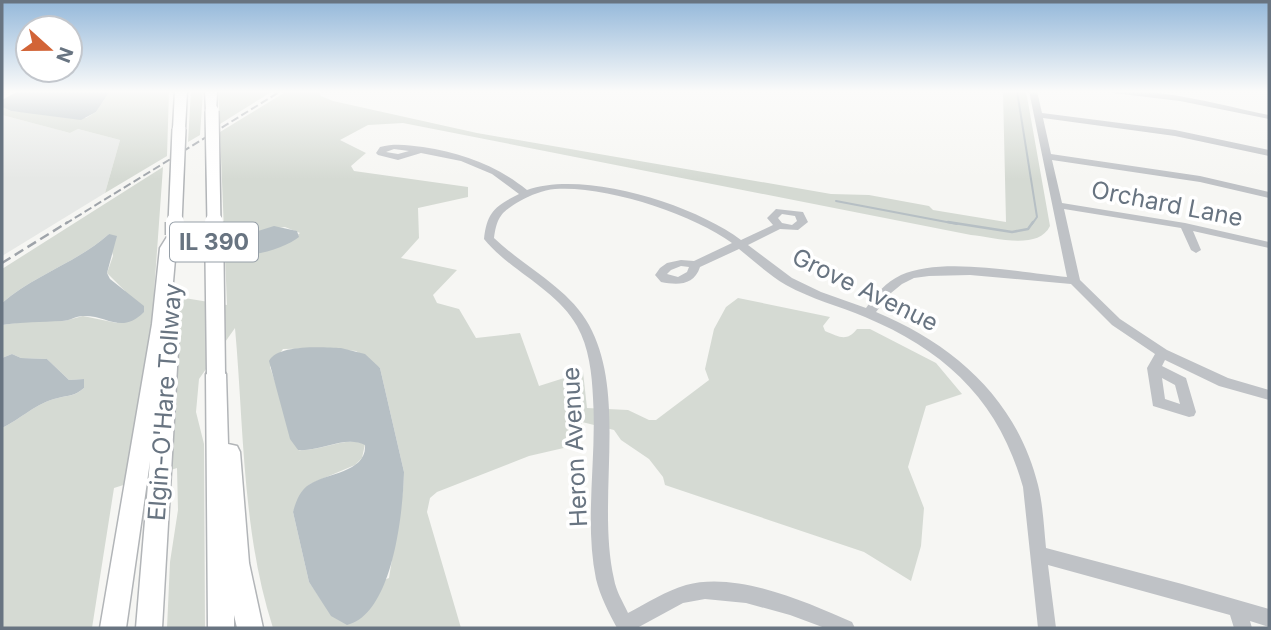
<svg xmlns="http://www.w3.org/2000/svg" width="1271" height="630" font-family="Inter,sans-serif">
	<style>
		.built { fill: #e6e8e6 }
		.green { fill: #d5dad3; fill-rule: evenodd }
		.water { fill: #b6bfc4 }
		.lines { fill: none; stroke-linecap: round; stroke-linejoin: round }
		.stream-far1 { stroke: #b6bfc4; stroke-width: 2 }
		.stream { stroke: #b6bfc4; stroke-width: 2.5 }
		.highway-casing { stroke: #b2b5b8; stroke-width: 3 }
		.minor { fill: #bfc2c6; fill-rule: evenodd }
		.highway { fill: #fff; fill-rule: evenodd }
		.rail-far1 { stroke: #9fa4aa; stroke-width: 2; stroke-dasharray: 8 3.5; stroke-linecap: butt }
		.rail { stroke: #9fa4aa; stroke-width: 2.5; stroke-dasharray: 10 5; stroke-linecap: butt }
		.highway-bridge-far1-casing { stroke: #b2b5b8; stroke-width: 16; stroke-linecap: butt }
		.highway-bridge-casing { stroke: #b2b5b8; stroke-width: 21; stroke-linecap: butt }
		.highway-bridge-far1 { stroke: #fff; stroke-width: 13 }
		.highway-bridge { stroke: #fff; stroke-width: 18 }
		.labels { text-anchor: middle; stroke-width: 7; stroke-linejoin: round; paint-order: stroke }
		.shield { fill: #fff; stroke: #959ea7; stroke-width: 2 }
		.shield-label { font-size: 23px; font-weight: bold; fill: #687481 }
		.street-label { font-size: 24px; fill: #687481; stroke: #fff }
	</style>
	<rect width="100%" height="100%" fill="#f6f6f3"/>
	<path class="built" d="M 2,115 L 70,133 L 78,129 L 120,140 L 105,193 L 2,256 Z"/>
	<path class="green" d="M 110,91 L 169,91 L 167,156 L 105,193 L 120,140 L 78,129 L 70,133 L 2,115 L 2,107 L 11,111 L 86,118 L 96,112 Z
		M 191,91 L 203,91 L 200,135 L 188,142 Z
		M 218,91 L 273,91 L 220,124 Z
		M 287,91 L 318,91 L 321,96 L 333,101 L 477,133 L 831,194 L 869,195 L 929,206 L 933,210 L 1006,222 L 1003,91 L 1026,91 L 1050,226 C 1038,251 994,237 971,235 L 403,123 L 368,125 L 340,140 L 366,153 L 351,166 L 354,171 L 468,187 L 468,197 L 418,208 L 419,238 L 401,258 L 457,270 L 433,295 L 437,303 L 459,309 L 476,338 L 520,333 L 539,386 L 583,372 L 587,408 L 628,410 L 649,420 L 656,420 L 709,380 L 705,369 L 714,329 L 726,307 L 738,298 L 830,317 L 823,326 L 825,331 C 839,337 847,342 857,329 L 870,329 L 936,363 L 962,394 L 926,406 L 908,467 L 924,508 L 921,546 L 911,581 L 864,552 L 665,485 L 663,477 L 649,459 L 621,440 L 614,430 L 582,422 L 581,444 L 529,456 L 437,492 L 430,498 L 427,512 L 461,628 L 273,628 C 242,532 244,428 235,328 L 199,379 L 196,412 L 204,444 L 205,628 L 167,628 L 170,562 L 178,510 L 177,468 L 114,488 L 92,628 L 2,628 L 2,428 C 21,419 36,403 58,398 C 70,395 75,396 84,388 L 84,379 L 69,380 L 47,359 L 21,358 L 12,354 L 2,358 L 2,325 L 31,321 L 64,321 L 83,316 L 117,323 L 125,291 L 107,273 L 113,256 L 109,234 C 78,262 34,275 2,303 L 2,269 L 163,167 L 154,293 L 227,305 L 220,132 ZM 285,227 L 300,233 C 279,249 258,253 232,257 C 242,234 261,229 285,227 ZM 328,348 L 356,351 L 380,368 L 404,472 L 403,490 L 389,578 L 324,604 L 309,582 L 293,512 L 302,492 L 310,484 L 355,465 L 362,458 L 365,444 C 344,436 320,452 298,450 L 270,367 L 283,349 Z"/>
	<path class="water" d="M 18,91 L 110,91 L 96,112 L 81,120 L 11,111 L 2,107 L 2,100 Z
		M 274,226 L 297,231 L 299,237 C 286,248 245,260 228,255 L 226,252 L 229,248 L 258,231 Z
		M 109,234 L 117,236 L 107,273 L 110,279 L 144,306 L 144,312 C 121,335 108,315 83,316 C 76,316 69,321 62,321 C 41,322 22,322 2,325 L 2,303 C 34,275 78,262 109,234 Z
		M 341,348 L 365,354 L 380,368 L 404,472 C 403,512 393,614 347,625 L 331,616 L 309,582 L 293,512 C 296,501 300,490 310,484 C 327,473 367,472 365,445 C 345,435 320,452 298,450 L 290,439 L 269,361 C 277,344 323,347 341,348 Z
		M 12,354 L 21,358 L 47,359 L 69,380 L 84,379 L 84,388 C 75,396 69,395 58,398 C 36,403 21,419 2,428 L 2,358 Z"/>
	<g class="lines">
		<path class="stream-far1" d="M 1017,91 L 1037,217 L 1032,224
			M 836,201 L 957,224"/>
		<path class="stream" d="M 948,222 L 1012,232 L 1028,229 L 1033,222"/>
		<g class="highway-casing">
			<path id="highway" d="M 175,91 L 187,91 L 185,129 L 179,133 L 173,129 Z
				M 205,91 L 217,91 L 216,114 L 206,111 Z
				M 175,230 L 183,235 L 176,248 L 169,327 L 176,329 L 179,333 L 162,628 L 136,628 L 150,461 L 126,628 L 100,628 L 152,324 L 160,248 L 170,232 Z
				M 216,367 L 223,369 L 226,374 L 228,444 L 237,446 L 240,452 L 249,563 L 263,628 L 237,628 L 234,615 L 234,628 L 208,628 L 206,374 L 209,369 Z"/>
		</g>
		<path class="minor" d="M 1029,91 L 1037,91 L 1042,113 L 1175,130 L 1269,150 L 1269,156 L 1175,136 L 1043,118 L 1051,154 L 1200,176 L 1269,192 L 1269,198 L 1200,182 L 1052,160 L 1062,203 L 1185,223 L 1269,242 L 1269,248 L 1193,231 L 1201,250 L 1196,253 L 1191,250 L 1181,228 L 1064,209 L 1080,280 L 1120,319 L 1167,350 L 1228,378 L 1269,390 L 1269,400 L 1219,386 L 1165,360 L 1162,366 L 1186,378 L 1196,412 L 1194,416 L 1189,417 L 1153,406 L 1147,368 L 1155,354 L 1112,325 L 1071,284 L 970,275 L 929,276 L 914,278 L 902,284 L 891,293 L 876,312 C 955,345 1017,400 1038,485 C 1043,505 1044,528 1046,548 L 1182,584 L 1269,609 L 1269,627 L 1250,621 L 1252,628 L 1234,628 L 1230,615 L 1048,565 L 1056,628 L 1038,628 L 1023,487 C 999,401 946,351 865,317 C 839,306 811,299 786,285 C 769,275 754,261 739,249 L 700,267 C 694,286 677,285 661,282 L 655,275 L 660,268 L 667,263 L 681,260 L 694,261 L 732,243 C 693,214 605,185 555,189 C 543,190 531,195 520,201 C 501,212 497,217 494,238 C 524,267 569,288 589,325 C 628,396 596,500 614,579 C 616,591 623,602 628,613 C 647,603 666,591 686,585 C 737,571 806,602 852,622 L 855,628 L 825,628 L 790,615 L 746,603 L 705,599 L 683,603 L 637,628 L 617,628 C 609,613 600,596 596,579 C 584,520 597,458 593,398 C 592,374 589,347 577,326 C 556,289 510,271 484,239 C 487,212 495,206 519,194 L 492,174 L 461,161 L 421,153 L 398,160 L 378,155 L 376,153 L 380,147 C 395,143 407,145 423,147 C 462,153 496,165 527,190 C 584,170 693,204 741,240 L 773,225 L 767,218 L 776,209 L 803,212 L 808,222 L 798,230 L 780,229 L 748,245 L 792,278 L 821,292 L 866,308 C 875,295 886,282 901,275 C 943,256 1022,273 1067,277 ZM 394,149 L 409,151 L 398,154 L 386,152 ZM 782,214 L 795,216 L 797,221 L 792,225 L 782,223 L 778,218 ZM 681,266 L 689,267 L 687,272 L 678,277 L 667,274 L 671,270 ZM 1162,378 L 1175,385 L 1180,404 L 1165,399 Z
			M 1109,91 C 1162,88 1217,104 1269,115 L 1269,119 L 1180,101 L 1113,93 Z"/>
		<use href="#highway" class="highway"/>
		<path class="rail-far1" d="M 65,224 L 281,91"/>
		<path class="rail" d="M 2,263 L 68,222"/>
		<g class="highway-bridge-far1-casing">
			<path id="highway-bridge-far1" d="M 212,111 L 214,224
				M 175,224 L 179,129"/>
		</g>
		<g class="highway-bridge-casing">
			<path id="highway-bridge" d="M 214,222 L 216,374
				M 175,235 L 175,222"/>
		</g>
		<use href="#highway-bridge-far1" class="highway-bridge-far1"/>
		<use href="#highway-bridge" class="highway-bridge"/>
	</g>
	<linearGradient id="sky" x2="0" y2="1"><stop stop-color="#94b8da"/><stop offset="0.51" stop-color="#fbfbfa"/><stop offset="1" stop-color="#fbfbfa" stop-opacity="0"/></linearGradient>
	<rect width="1271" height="179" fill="url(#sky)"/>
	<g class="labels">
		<rect class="shield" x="170" y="222.5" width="88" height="39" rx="5"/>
		<g class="shield-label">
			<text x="214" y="250">IL 390</text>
		</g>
		<g class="street-label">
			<text transform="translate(1167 204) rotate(11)" y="8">Orchard Lane</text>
			<text transform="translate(865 290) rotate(26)" y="8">Grove Avenue</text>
			<text transform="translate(165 402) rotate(-86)" y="8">Elgin-O'Hare Tollway</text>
			<text transform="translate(575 447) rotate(-93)" y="8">Heron Avenue</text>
		</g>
	</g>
	<rect width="1271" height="630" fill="none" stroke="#687481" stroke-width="7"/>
	<g transform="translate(49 49) rotate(111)"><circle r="33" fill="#ffffff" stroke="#c3c7cd" stroke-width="2"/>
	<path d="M0-5L12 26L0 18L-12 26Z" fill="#d26437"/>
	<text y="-10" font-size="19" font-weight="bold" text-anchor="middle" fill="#687481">N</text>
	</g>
</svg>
